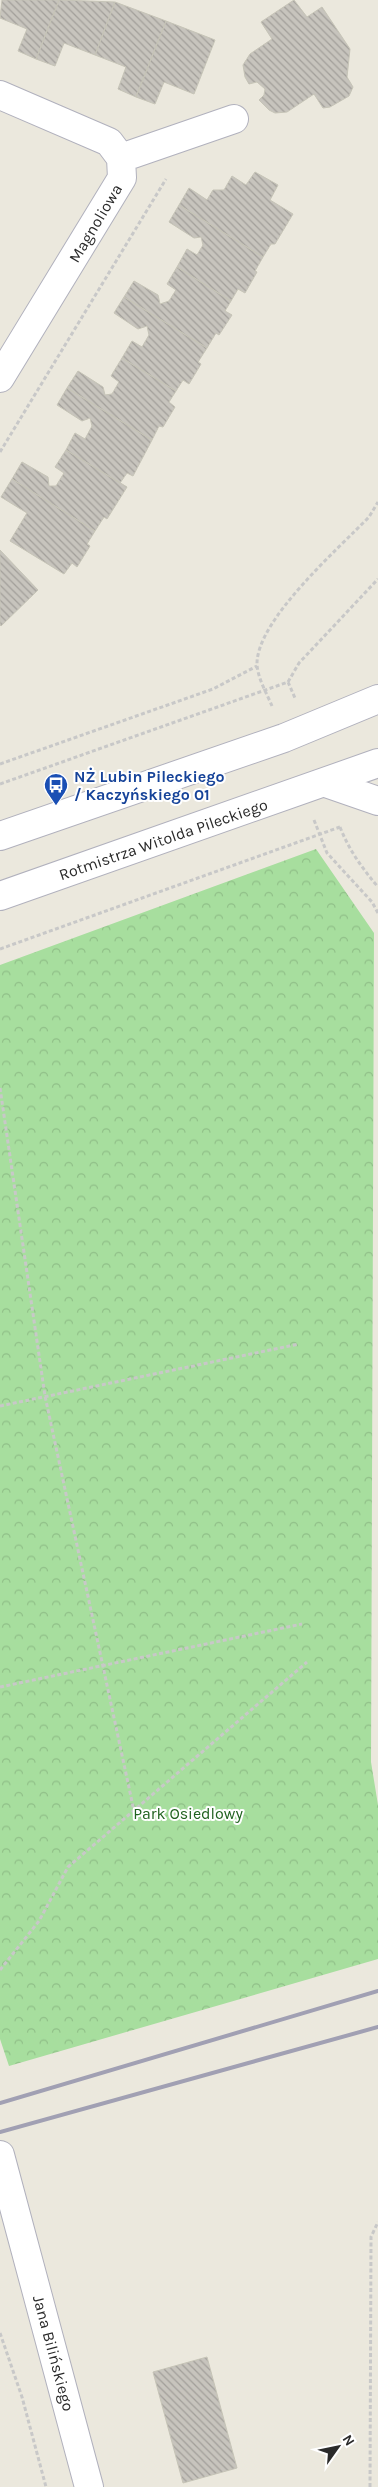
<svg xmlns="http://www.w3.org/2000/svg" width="378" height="2487" font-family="Karla,sans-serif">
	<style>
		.forest { fill: url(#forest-crowns) }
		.building { fill: url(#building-back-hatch); stroke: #c6c4b7 }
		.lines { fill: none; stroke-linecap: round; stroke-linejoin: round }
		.minor-casing { stroke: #b1b1bd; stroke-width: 30 }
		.path { stroke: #c8c8c8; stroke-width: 3; stroke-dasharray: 4 2.5; stroke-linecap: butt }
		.minor { stroke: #fff; stroke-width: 28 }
		.rail { stroke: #a1a0b3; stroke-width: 4 }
		.labels { text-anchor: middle; stroke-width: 4; stroke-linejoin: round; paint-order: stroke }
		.street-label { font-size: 16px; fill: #2a2a2a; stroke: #fff }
		.transit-label { font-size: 16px; font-weight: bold; fill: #164399; stroke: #fff; text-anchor: start }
		.park-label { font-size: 16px; fill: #20621f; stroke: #fff }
	</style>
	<defs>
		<pattern id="forest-crowns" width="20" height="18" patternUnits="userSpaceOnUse" patternTransform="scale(1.25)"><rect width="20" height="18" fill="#a7de9e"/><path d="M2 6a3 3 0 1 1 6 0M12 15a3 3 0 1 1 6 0" fill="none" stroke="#90bf88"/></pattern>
		<pattern id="building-back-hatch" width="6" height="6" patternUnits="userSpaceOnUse" patternTransform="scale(1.25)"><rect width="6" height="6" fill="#c7c4bd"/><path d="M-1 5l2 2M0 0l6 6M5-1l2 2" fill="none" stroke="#a29f9a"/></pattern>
	</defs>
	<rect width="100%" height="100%" fill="#ebe8dd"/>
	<path class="forest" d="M 316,849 L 374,933 L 371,1762 L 378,1805 L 378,1959 L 9,2066 L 0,2039 L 0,965 Z"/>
	<path class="building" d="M 2,0 L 59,0 L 36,59 L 18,51 L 27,29 L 0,18 Z
		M 59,0 L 115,2 L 95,55 L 64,43 L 55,66 L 36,59 Z
		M 294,0 L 307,17 L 322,7 L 350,49 L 347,77 L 353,87 L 349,96 L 330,107 L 323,108 L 314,94 L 287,112 L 275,113 L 269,110 L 259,100 L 264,95 L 265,89 L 257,82 L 249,84 L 245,77 L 243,65 L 250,54 L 272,39 L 261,22 Z
		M 115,2 L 166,21 L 136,97 L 118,89 L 126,67 L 95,55 Z
		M 166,21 L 215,40 L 194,94 L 164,82 L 155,104 L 136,97 Z
		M 255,172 L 278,185 L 270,200 L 293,214 L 275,244 L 271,244 L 263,257 L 179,205 L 189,188 L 207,200 L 213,190 L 224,190 L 232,176 L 246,185 Z
		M 179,205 L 263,257 L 255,271 L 257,272 L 245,293 L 238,289 L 231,301 L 177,267 L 187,249 L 197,255 L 203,245 L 201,237 L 194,238 L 169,222 Z
		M 177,267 L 231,301 L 225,311 L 232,315 L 219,335 L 216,333 L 207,348 L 124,297 L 134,281 L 158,295 L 160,304 L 169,301 L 176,290 L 167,284 Z
		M 124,297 L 207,348 L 198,362 L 201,364 L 189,384 L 183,380 L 176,391 L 122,358 L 132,341 L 142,347 L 149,335 L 147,326 L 138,329 L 114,313 Z
		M 122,358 L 176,391 L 169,402 L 175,407 L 163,427 L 159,426 L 152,440 L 67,388 L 78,371 L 103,387 L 105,395 L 112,394 L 119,382 L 111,376 Z
		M 67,388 L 152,440 L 133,476 L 127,473 L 120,483 L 66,450 L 75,433 L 85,439 L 92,426 L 90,418 L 82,421 L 57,405 Z
		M 66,450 L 127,487 L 107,519 L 104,517 L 95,531 L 12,479 L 22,462 L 48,477 L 49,486 L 56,486 L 64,473 L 55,467 Z
		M 12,479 L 95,531 L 87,544 L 90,546 L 77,567 L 72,563 L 64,574 L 10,541 L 27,513 L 1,497 Z
		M 0,550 L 38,590 L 1,626 L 0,625 Z
		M 207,2357 L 237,2468 L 183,2483 L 153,2372 Z"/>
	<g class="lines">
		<g class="minor-casing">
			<path id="minor" d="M 0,95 L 109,142 L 121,158 L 122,178 L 0,378
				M 121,158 L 234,119
				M 326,783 L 378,801
				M 0,836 L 284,738 L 378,699
				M 0,896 L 378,763
				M 0,2155 L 89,2487"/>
		</g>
		<path class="path" d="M 0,452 L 166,179
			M 288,682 L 295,698
			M 272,706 C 267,694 257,677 257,663 C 258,619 338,549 369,517 L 378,502
			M 0,764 L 213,689 L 257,666
			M 0,784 L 288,682 L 299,663 L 378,579
			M 314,820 L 327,853 L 372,902 L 378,913
			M 340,827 C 349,850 362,868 378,887
			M 0,949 L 340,827
			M 0,1088 L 45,1396 L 134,1811
			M 0,1406 L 299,1344
			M 0,1687 L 302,1624
			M 0,1970 L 39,1921 L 68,1867 L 307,1662
			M 0,2333 L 22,2397 L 46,2487
			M 370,2487 L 371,2237 L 378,2222"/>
		<use href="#minor" class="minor"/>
		<path class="rail" d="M 0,2103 L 378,1991
			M 0,2132 L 378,2027"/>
	</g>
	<defs>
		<g id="bus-pin" transform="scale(1.25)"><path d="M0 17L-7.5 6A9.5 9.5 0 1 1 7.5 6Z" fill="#1a4fb4" stroke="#fff"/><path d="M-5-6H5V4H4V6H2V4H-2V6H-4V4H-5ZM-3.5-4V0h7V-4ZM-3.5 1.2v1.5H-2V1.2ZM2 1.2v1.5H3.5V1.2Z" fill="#fff"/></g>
	</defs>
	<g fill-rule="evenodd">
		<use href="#bus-pin" x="56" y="785"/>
	</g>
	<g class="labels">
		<g class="street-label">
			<text transform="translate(95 223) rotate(-59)" y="6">Magnoliowa</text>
			<text transform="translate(163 839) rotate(-19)" y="6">Rotmistrza Witolda Pileckiego</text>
			<text transform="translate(54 2353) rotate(75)" y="6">Jana Bilińskiego</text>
		</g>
		<g class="transit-label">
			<text x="74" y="782">NŻ Lubin Pileckiego<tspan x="74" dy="18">/ Kaczyńskiego 01</tspan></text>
		</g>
		<g class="park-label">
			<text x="188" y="1819">Park Osiedlowy</text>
		</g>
	</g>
	<g transform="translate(338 2447) rotate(57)" stroke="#ffffff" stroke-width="4" paint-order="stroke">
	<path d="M0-4L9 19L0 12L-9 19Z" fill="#2a2a2a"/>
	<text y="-8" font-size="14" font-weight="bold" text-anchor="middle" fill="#2a2a2a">N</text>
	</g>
</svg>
